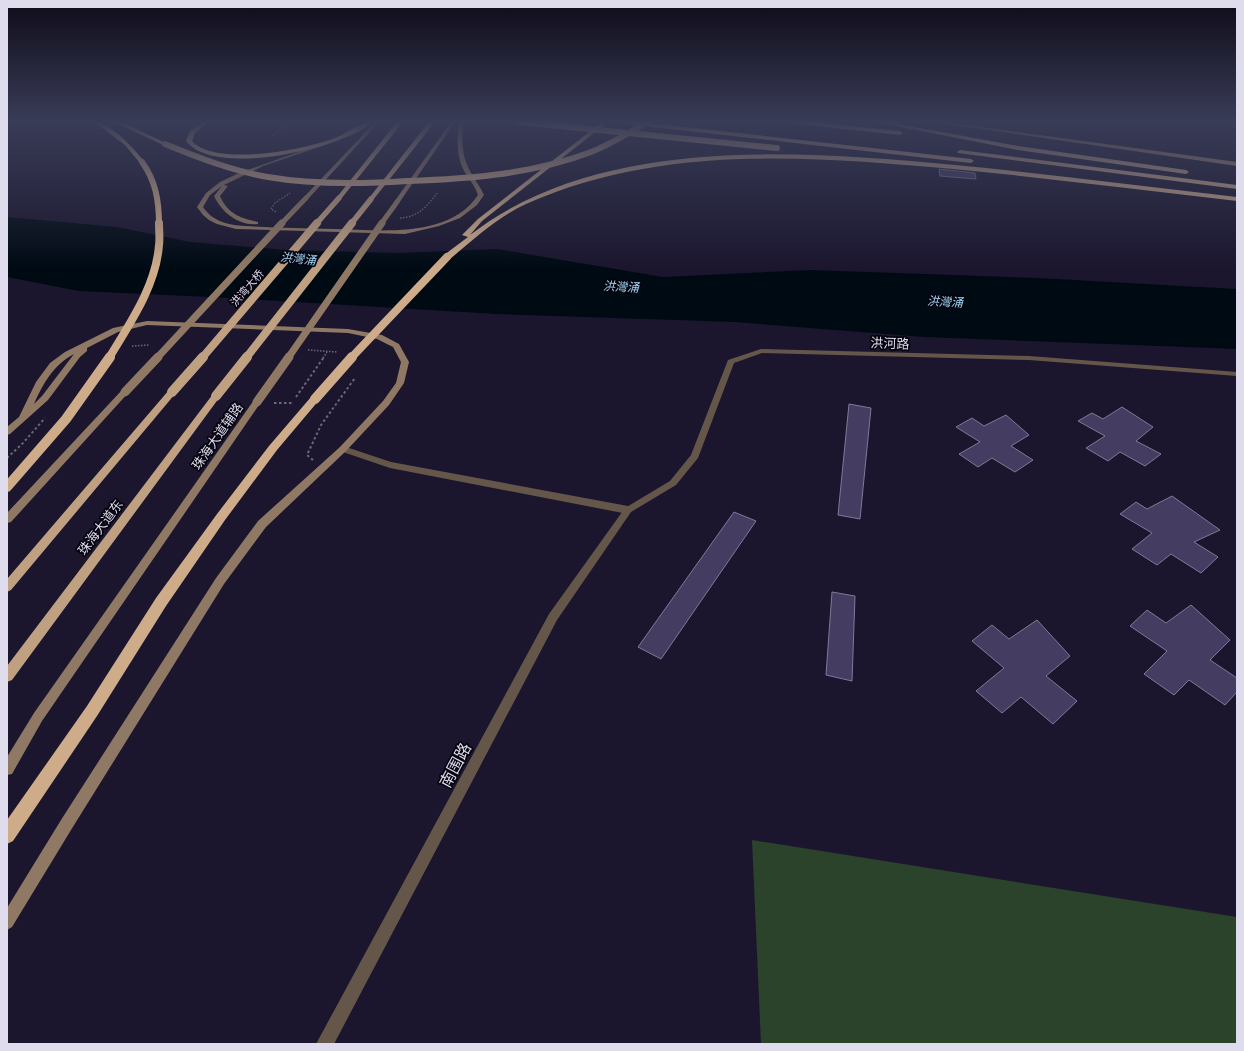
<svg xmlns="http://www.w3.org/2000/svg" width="1244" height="1051" font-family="Inter,'Noto Sans SC',sans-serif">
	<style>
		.green { fill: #2b422b }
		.water { fill: #000a13 }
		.building { fill: #443d61; stroke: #7e7a98 }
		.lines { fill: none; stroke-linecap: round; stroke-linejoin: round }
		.path-far1 { stroke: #6b677c; stroke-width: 1.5; stroke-dasharray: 1.5 1.5; stroke-linecap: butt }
		.path { stroke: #6b677c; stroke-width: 2; stroke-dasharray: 2.5 2.5; stroke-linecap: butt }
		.minor { fill: #64574a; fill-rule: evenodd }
		.tertiary { fill: #64574a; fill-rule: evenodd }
		.secondary { fill: #8f7964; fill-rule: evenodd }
		.primary { fill: #b09478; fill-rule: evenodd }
		.trunk { fill: #bfa081; fill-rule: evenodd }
		.motorway { fill: #ceac8a; fill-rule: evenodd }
		.secondary-bridge-far2 { stroke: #8f7964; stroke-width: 5 }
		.secondary-bridge-far1 { stroke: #8f7964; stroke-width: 7 }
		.secondary-bridge { stroke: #8f7964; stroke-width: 9 }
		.trunk-bridge-far2 { stroke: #bfa081; stroke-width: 5.5 }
		.trunk-bridge-far1 { stroke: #bfa081; stroke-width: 8 }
		.trunk-bridge { stroke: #bfa081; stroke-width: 10 }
		.motorway-bridge-far2 { stroke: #ceac8a; stroke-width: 6 }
		.motorway-bridge-far1 { stroke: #ceac8a; stroke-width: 8 }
		.motorway-bridge { stroke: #ceac8a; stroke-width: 10 }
		.labels { text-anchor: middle; stroke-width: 3.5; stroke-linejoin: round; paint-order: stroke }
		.far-street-label { font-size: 11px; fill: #dfdcee; stroke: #06040e }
		.far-water-label { font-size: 12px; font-style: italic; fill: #9ed8f6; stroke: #06040e }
		.street-label { font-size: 13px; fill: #dfdcee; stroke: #06040e }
		.near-street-label { font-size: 16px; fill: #dfdcee; stroke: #06040e }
	</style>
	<rect width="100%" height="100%" fill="#1b162e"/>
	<path class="green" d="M 752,840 L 1237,917 L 1237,1044 L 761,1044 Z"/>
	<path class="water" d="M 7,217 L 117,227 L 190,242 L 288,250 L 398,253 L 497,249 L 663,277 L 811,270 L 1039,278 L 1237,289 L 1237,349 L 924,337 L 735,322 L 496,314 L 210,297 L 79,291 L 7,277 Z"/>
	<path class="building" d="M 939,169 L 975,173 L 976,179 L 940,176 Z
		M 849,404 L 871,408 L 860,519 L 838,515 Z
		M 1122,407 L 1153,427 L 1136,441 L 1161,454 L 1145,466 L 1120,452 L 1108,461 L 1086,448 L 1105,436 L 1078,421 L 1092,413 L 1103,419 Z
		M 1006,415 L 1029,435 L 1011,446 L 1033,460 L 1015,472 L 992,458 L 978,467 L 959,454 L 980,442 L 956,427 L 972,418 L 984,426 Z
		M 1172,496 L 1220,530 L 1194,542 L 1218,557 L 1201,573 L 1171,554 L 1157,565 L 1132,549 L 1152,533 L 1120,514 L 1136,502 L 1147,509 Z
		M 734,512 L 756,521 L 661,659 L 638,647 Z
		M 832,592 L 855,596 L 852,681 L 826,675 Z
		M 1191,605 L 1230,640 L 1210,660 L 1237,678 L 1237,692 L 1225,705 L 1189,680 L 1174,695 L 1144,674 L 1167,651 L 1130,626 L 1147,610 L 1166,623 Z
		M 1037,620 L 1070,656 L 1046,676 L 1077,701 L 1053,724 L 1021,697 L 1002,713 L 976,691 L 1004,668 L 972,641 L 992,625 L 1009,639 Z"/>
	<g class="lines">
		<path class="path-far1" d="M 272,136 L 291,122
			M 276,212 L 271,209 L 275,203 L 290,193
			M 400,218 C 419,217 427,206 438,192
			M 132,346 L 149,345
			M 308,350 L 337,352
			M 323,358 L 327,352"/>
		<path class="path" d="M 296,397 L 324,357
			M 274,403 L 292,403
			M 7,458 L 23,443 L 45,418
			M 313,460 L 307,455 L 321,425 L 355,378"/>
		<path class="minor" d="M 1228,122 L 1233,122 L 1237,126 L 1237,129 Z
			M 343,446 L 391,462 L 628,506 L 633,510 L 628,514 L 390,468 L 340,451 L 339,449 L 340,447 Z"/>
		<path class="tertiary" d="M 761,349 L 1029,356 L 1237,372 L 1237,376 L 1029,360 L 762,353 L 734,363 L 698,458 L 676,485 L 631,512 L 557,620 L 334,1044 L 316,1044 L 549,614 L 625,508 L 670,481 L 691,455 L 728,360 Z"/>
		<path class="secondary" d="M 375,122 L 379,122 L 308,199 L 304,199 L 304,197 Z
			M 451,122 L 455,122 L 399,203 L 395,203 L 394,202 Z
			M 459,122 L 463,122 C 462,139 461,155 470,171 C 474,179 480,186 484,195 L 477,205 L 460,218 L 439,226 L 405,234 L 236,229 L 217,224 L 209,220 L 203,215 L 197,207 L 206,193 L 220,182 L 239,173 L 338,138 L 340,140 L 263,166 L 224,185 L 228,186 L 220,196 C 228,214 240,218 258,222 L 258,224 C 239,226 222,213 214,196 L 222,186 L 210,195 L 203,207 C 213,222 229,225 245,226 C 275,228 304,228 334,229 C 379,230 449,239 478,195 C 475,186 469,179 464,171 C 456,155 457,139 459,122 Z
			M 147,321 L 348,329 L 382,335 L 399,344 L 409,362 L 404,383 L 389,405 L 346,451 L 266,527 L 224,584 L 71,830 L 12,927 L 7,930 L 7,908 L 61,820 L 216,578 L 258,521 L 340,447 L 383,401 L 396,383 L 401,362 L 393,347 L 377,339 L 348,333 L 147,325 L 118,332 L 87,348 L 87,351 L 80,357 L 48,400 L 10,434 L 7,435 L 7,427 L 19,417 L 36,382 L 50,363 L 65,352 L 113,328 ZM 74,354 L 42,396 L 34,404 C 43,384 53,365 74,354 Z
			M 122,390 L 128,390 L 129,392 L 11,522 L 7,523 L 7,513 Z
			M 257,399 L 261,402 L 42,721 L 12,774 L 7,775 L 7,757 L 34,713 L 254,400 Z"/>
		<path class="primary" d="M 933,122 L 944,122 L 1237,162 L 1237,166 Z"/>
		<path class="trunk" d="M 397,122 L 403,122 L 341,199 L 337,199 L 337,197 Z
			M 429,122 L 435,122 L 373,200 L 369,200 L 369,198 Z
			M 172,389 L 177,392 L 175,394 L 11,590 L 7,592 L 7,579 L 169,390 Z
			M 216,393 L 221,396 L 219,398 L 12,680 L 7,682 L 7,666 L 213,394 Z"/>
		<path class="motorway" d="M 94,122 C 111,122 134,149 144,161 L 144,163 L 140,163 L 125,145 Z
			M 114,122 L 121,122 L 168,144 L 163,145 Z
			M 203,122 L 209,122 L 195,133 L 192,141 C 215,167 307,150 337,137 C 349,132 360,122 373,122 C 342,149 214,178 186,141 L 190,131 Z
			M 602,122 L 608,122 L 482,221 L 470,235 C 600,134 800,151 955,165 C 1049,174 1143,186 1237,197 L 1237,201 C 1142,190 1048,178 953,169 C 811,156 660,144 526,204 C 498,217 474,239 450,259 L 444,259 L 444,255 L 468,237 L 462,235 L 478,219 Z
			M 623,122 L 640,122 L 971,159 L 974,161 L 971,163 L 626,124 Z
			M 794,122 L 812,122 L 900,131 L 903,133 L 900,135 L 797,124 Z
			M 876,122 L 887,122 L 1018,146 L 1186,170 L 1189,172 L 1186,174 L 1018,150 Z
			M 960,150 L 1237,185 L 1237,189 L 958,153 L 957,152 Z
			M 315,396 L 320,399 L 277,450 L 225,520 L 166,606 L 97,716 L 13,841 L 7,844 L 7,820 L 87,706 L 156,598 L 217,514 L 269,446 L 311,397 Z"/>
		<path class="secondary-bridge-far2" d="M 281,224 L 306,198
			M 381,224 L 397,202"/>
		<path class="secondary-bridge-far1" d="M 157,358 L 282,223
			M 288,358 L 382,223"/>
		<path class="secondary-bridge" d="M 125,392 L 158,357
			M 257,402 L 289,357"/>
		<path class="trunk-bridge-far2" d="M 316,224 L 339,198
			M 351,224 L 371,199"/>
		<path class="trunk-bridge-far1" d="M 202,358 L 317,223
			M 246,358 L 352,223"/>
		<path class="trunk-bridge" d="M 172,392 L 203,357
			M 216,396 L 247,357"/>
		<path class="motorway-bridge-far2" d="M 520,122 L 777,148
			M 165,144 C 199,158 233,171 268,177 C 314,185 361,184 407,181 C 469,179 533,174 591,152 C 611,144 629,133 647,122
			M 142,162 C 156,181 159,202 159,224"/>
		<path class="motorway-bridge-far1" d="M 109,358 C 130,323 156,286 159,245 C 160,238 159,231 159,223
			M 351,358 L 447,257"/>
		<path class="motorway-bridge" d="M 315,399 L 352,357
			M 7,487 L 66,419 L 110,357"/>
	</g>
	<linearGradient id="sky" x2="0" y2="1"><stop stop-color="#0f0c19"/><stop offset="0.45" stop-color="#393c57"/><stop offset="1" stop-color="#393c57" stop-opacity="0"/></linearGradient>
	<rect width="1244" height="269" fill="url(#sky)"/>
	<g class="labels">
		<g class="far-street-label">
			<text transform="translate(247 288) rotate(-49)" y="4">洪湾大桥</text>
		</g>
		<g class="far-water-label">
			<text transform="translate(298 259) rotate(6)" y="4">洪灣涌</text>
			<text transform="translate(621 287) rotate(3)" y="4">洪灣涌</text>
			<text transform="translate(945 302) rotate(3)" y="4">洪灣涌</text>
		</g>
		<g class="street-label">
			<text transform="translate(890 343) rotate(2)" y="5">洪河路</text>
			<text transform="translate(217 436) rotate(-55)" y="5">珠海大道辅路</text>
			<text transform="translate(100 527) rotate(-53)" y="5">珠海大道东</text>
		</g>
		<g class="near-street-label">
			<text transform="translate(455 765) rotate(-62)" y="6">南围路</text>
		</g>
	</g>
	<rect width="1244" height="1051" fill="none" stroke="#dfdcee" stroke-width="16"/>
</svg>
